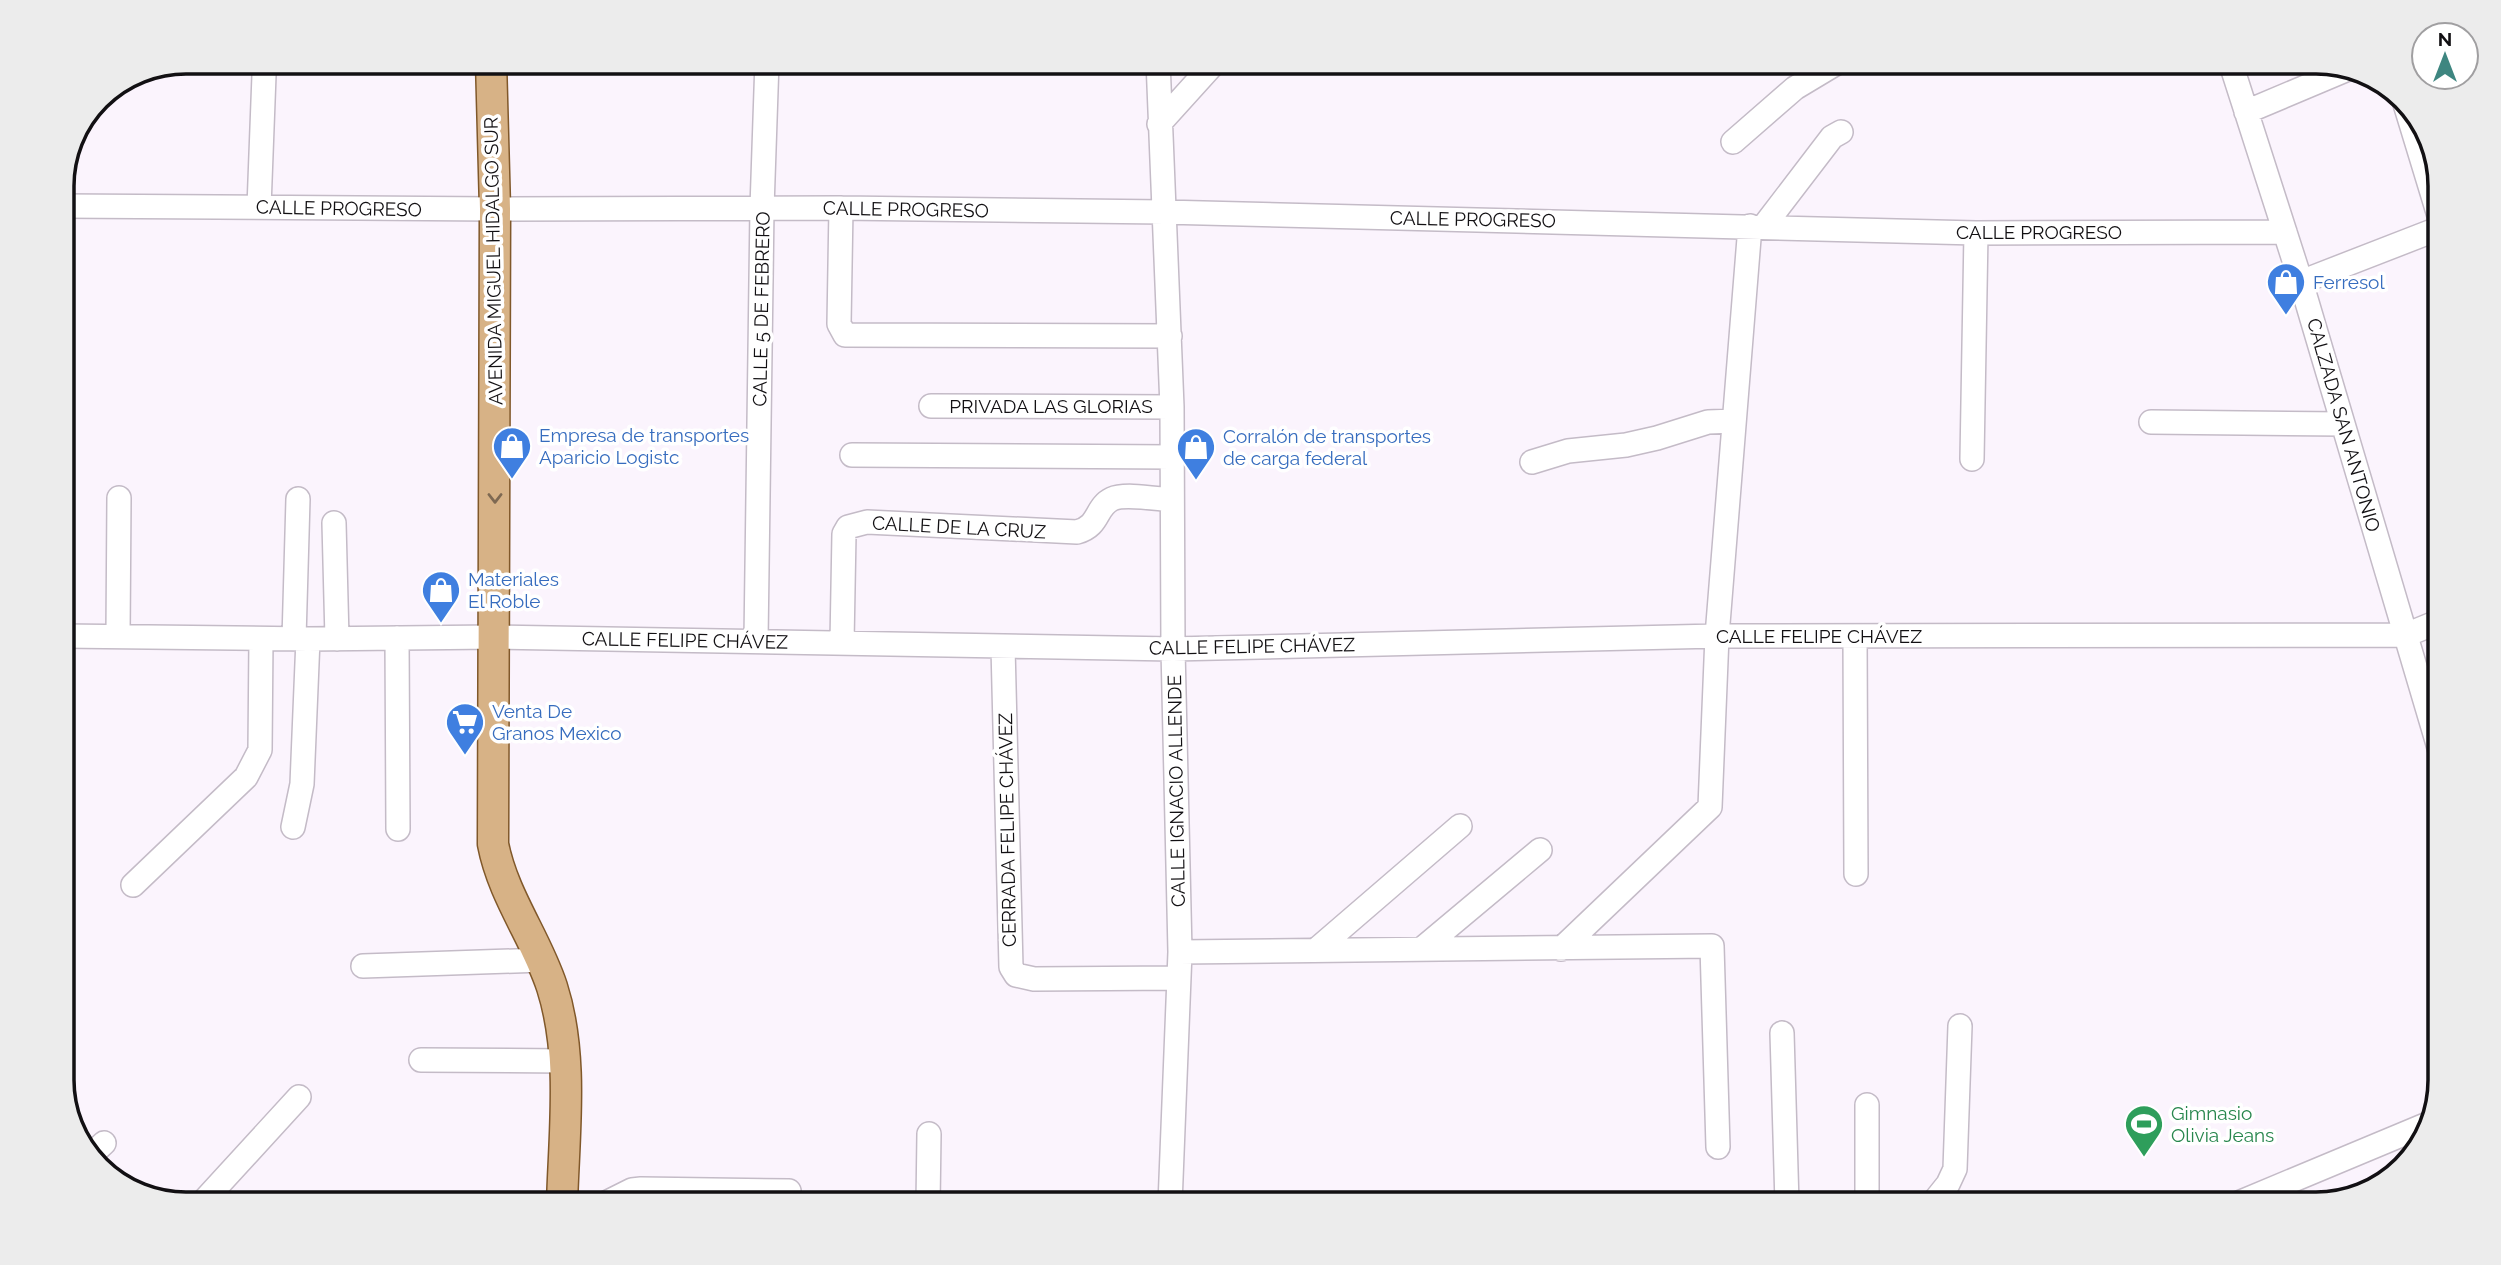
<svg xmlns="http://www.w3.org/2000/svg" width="2501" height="1265" font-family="Raleway,sans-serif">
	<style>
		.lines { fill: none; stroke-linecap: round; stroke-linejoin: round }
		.minor-casing { stroke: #c4bbc7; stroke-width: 26 }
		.major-casing { stroke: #80582a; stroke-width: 33 }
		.minor { stroke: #fff; stroke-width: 23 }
		.major { stroke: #d7b286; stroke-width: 30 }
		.oneway { stroke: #7e6952 }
		.labels { text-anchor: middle; stroke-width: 7; stroke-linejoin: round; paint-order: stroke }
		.street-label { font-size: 19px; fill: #121013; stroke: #fff }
		.shop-label { font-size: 19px; fill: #366cbe; stroke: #fff; text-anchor: start }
		.leisure-label { font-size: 19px; fill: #27864d; stroke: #fff; text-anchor: start }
		.rim { fill: none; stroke: #121013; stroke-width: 3.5 }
	</style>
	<rect width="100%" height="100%" fill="#fbf4fd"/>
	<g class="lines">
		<g class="minor-casing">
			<path id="minor" d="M 1158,61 L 1172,407 L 1173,649 L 1180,952 L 1170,1204
				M 2230,61 L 2301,282 L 2440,751
				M 2405,104 L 2440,219
				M 2246,112 L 2348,69
				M 1159,124 L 1216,61
				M 1733,142 L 1795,88 L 1840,61
				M 61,206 L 495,209 L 841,208 L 1164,212 L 1976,233 L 2285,232
				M 259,207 L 264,75
				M 841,208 L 839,324 L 845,335 L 1170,336
				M 1764,226 L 1832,137 L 1841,132
				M 2301,282 L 2440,228
				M 931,406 L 1172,407
				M 2151,422 L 2343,424
				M 852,455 L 1172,457
				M 1972,459 L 1976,233
				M 1532,462 L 1568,451 L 1626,445 L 1657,438 L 1708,422 L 1734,421
				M 334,523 L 337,639
				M 62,636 L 308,639 L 494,637 L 1173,649 L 1717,636 L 2406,635 L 2440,621
				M 118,636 L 119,498
				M 1855,636 L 1856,874
				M 397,638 L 398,829
				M 294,639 L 298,499
				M 756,640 L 762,208 L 767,61
				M 842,642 L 844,534 L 848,527 L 867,522 L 1077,532 C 1100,526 1095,507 1112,499 C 1125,493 1157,499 1172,500
				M 1003,647 L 1011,967 L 1016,975 L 1034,979 L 1179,978
				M 293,827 L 302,784 L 308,639
				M 133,885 L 246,777 L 260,750 L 261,639
				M 1423,948 L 1540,850
				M 1561,949 L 1710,807 L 1717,636 L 1750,226
				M 1316,950 L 1460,826
				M 1180,952 L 1712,946 L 1718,1147
				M 363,966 L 542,960
				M 1782,1033 L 1787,1204
				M 421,1060 L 565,1061
				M 1867,1105 L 1867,1204
				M 90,1156 L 104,1143
				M 201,1204 L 299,1097
				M 604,1204 L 632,1190 L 641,1189 L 789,1191
				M 928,1204 L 929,1134
				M 1932,1204 L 1948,1184 L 1955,1169 L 1960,1026
				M 2236,1204 L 2430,1123"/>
		</g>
		<g class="major-casing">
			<path id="major" d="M 491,61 L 495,209 L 493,844 C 503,896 536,938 552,987 C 574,1056 564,1132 562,1204"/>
		</g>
		<use href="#minor" class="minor"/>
		<use href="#major" class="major"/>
	</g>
	<defs><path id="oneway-chevron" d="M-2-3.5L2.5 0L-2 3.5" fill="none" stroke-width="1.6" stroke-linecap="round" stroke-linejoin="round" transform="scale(1.75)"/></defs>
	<use class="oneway" href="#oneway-chevron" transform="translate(495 498) rotate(90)"/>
	<defs>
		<g id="shop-pin" transform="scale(2.0125)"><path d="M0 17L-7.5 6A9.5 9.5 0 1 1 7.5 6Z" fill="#3f7fe0" stroke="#fff"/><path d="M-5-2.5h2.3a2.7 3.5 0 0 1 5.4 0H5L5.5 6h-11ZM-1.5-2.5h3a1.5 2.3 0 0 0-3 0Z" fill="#fff"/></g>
		<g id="supermarket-pin" transform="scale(2.0125)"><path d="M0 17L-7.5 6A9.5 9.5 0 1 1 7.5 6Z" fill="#3f7fe0" stroke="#fff"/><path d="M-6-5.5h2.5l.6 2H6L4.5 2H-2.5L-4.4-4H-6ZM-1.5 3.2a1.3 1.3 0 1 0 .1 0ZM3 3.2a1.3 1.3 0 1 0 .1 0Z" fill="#fff"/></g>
		<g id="stadium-pin" transform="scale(2.0125)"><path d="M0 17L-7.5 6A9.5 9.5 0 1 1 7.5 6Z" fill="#2e9e5b" stroke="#fff"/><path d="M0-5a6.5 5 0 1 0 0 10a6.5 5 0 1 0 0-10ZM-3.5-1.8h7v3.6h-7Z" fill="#fff"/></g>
	</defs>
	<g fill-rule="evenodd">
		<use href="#shop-pin" x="2286" y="282"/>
		<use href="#shop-pin" x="512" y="446"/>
		<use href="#shop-pin" x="1196" y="447"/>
		<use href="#shop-pin" x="441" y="590"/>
		<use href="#supermarket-pin" x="465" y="722"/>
		<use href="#stadium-pin" x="2144" y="1124"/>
	</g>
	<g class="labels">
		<g class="street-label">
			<text transform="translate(339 208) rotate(1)" y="7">CALLE PROGRESO</text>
			<text transform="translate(906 209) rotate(1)" y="7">CALLE PROGRESO</text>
			<text transform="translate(1473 219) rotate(1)" y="7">CALLE PROGRESO</text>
			<text x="2039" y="239">CALLE PROGRESO</text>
			<text transform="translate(493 261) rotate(-91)" y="7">AVENIDA MIGUEL HIDALGO SUR</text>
			<text transform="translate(761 309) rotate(-89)" y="7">CALLE 5 DE FEBRERO</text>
			<text x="1051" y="413">PRIVADA LAS GLORIAS</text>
			<text transform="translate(2344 425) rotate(74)" y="7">CALZADA SAN ANTONIO</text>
			<text transform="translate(959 527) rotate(3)" y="7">CALLE DE LA CRUZ</text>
			<text x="1819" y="643">CALLE FELIPE CHÁVEZ</text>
			<text transform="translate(685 640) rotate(1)" y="7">CALLE FELIPE CHÁVEZ</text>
			<text transform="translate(1252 646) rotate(-1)" y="7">CALLE FELIPE CHÁVEZ</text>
			<text transform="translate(1176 791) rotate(-91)" y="7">CALLE IGNACIO ALLENDE</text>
			<text transform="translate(1007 830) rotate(-91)" y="7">CERRADA FELIPE CHÁVEZ</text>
		</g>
		<g class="shop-label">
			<text x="2313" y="289">Ferresol</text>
			<text x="539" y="442">Empresa de transportes<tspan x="539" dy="22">Aparicio Logistc</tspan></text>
			<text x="1223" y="443">Corralón de transportes<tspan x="1223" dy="22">de carga federal</tspan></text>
			<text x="468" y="586">Materiales<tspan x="468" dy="22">El Roble</tspan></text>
			<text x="492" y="718">Venta De<tspan x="492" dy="22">Granos Mexico</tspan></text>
		</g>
		<g class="leisure-label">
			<text x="2171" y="1120">Gimnasio<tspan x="2171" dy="22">Olivia Jeans</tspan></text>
		</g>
	</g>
	<path d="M0 0H2501V1265H0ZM186 74H2316A112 112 0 0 1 2428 186V1080A112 112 0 0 1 2316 1192H186A112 112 0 0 1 74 1080V186A112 112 0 0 1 186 74Z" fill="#ececec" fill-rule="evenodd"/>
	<path class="rim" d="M186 74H2316A112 112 0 0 1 2428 186V1080A112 112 0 0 1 2316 1192H186A112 112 0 0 1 74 1080V186A112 112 0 0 1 186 74Z"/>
	<g transform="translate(2445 56)"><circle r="33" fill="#ffffff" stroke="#a09fa1" stroke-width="2"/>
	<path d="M0-5L12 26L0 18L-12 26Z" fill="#3e8680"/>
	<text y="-10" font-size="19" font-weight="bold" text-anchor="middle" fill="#121013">N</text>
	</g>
</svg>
